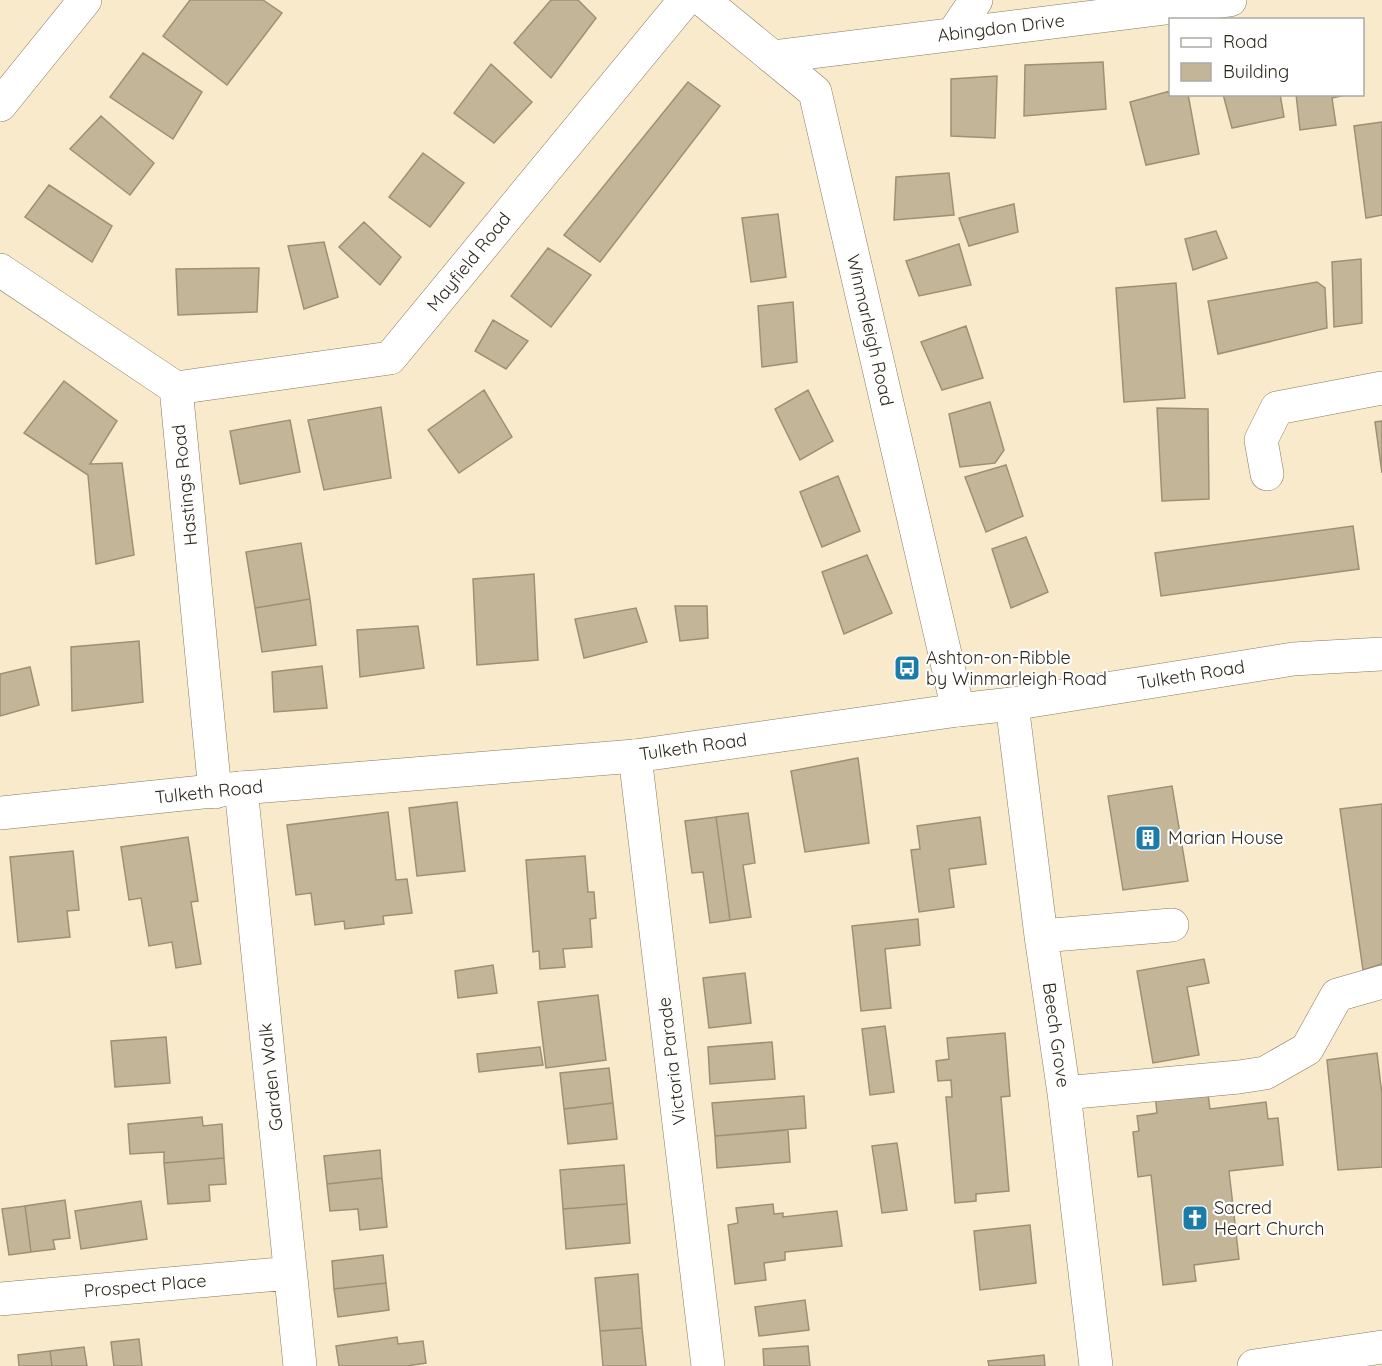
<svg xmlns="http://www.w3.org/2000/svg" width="1382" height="1366" font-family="Quicksand,sans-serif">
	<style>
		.building { fill: #c3b598; stroke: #9e9074; stroke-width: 1.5 }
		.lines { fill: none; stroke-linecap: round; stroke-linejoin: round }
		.minor-casing { stroke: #877a5f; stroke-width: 34 }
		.major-casing { stroke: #877a5f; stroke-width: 34 }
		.minor { stroke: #fff; stroke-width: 33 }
		.major { stroke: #fff; stroke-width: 33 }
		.labels { text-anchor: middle; stroke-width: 4.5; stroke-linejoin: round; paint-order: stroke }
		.street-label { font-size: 18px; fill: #2e281d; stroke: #fff }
		.poi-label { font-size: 18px; fill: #2e281d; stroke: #fff; text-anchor: start }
	</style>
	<rect width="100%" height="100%" fill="#f9eacc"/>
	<path class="building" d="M 190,0 L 263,0 L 282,13 L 227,85 L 163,36 Z
		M 551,0 L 578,0 L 596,18 L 551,78 L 514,43 Z
		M 143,53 L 202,92 L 173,139 L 110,97 Z
		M 1103,62 L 1106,109 L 1024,116 L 1025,65 Z
		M 491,64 L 532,102 L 494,143 L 454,113 Z
		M 997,76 L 995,138 L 951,136 L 951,79 Z
		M 688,82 L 720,106 L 600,262 L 564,235 Z
		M 1170,91 L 1170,94 L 1188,94 L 1199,154 L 1146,165 L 1130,102 Z
		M 1223,94 L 1280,94 L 1284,117 L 1232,128 Z
		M 1296,94 L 1346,94 L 1346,95 L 1332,98 L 1336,125 L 1300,130 Z
		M 101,116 L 154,163 L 130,195 L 70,149 Z
		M 1382,122 L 1382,215 L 1366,218 L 1354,126 Z
		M 423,153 L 464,183 L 430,227 L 389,197 Z
		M 949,173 L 954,215 L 894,220 L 896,177 Z
		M 49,185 L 112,226 L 92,262 L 25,217 Z
		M 1014,204 L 1018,232 L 969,246 L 959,218 Z
		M 778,214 L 786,277 L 751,282 L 742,218 Z
		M 364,222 L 401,257 L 380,285 L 339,247 Z
		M 1216,231 L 1227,258 L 1193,270 L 1185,239 Z
		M 324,242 L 338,297 L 304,309 L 288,246 Z
		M 959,244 L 971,285 L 919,296 L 906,261 Z
		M 548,248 L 591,275 L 551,327 L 511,296 Z
		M 1361,259 L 1362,323 L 1334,327 L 1332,262 Z
		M 259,268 L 257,312 L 178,315 L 176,269 Z
		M 1317,282 L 1325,288 L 1327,328 L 1218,354 L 1208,301 Z
		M 1176,283 L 1185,398 L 1124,402 L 1116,288 Z
		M 793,302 L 797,362 L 762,367 L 758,306 Z
		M 493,320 L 528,341 L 506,369 L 475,351 Z
		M 966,326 L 983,378 L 942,390 L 921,342 Z
		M 64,381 L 117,421 L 90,464 L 122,463 L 134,555 L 96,564 L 88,475 L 24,433 Z
		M 484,390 L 512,437 L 459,473 L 428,430 Z
		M 808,390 L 833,441 L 800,460 L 775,409 Z
		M 990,402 L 1004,450 L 995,463 L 960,467 L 949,414 Z
		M 381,407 L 391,478 L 324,490 L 308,420 Z
		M 1157,408 L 1208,409 L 1209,499 L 1162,501 Z
		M 290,420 L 300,472 L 240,484 L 230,431 Z
		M 1382,421 L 1382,473 L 1375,422 Z
		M 1006,465 L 1023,516 L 986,532 L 965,477 Z
		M 838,476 L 860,531 L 822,547 L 800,492 Z
		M 1353,526 L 1359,569 L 1161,596 L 1155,553 Z
		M 1026,537 L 1048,592 L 1011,608 L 992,549 Z
		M 301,543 L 310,599 L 255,608 L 246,552 Z
		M 867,555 L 892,613 L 844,634 L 822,572 Z
		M 534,574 L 538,660 L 477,665 L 473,579 Z
		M 310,599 L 316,645 L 262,652 L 255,608 Z
		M 675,606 L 707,606 L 708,638 L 680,641 Z
		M 636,608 L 647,642 L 584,658 L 575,619 Z
		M 418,626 L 424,668 L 360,677 L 357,630 Z
		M 139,641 L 143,702 L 72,711 L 71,647 Z
		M 322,666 L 327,708 L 274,712 L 272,672 Z
		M 30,667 L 39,705 L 0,716 L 0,674 Z
		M 858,758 L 869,843 L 805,852 L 791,771 Z
		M 1172,786 L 1188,881 L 1123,890 L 1108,796 Z
		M 457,802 L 465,871 L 417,876 L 409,808 Z
		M 1382,804 L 1382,964 L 1363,970 L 1340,809 Z
		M 388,812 L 396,880 L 407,879 L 412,913 L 383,916 L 384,924 L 345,929 L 344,921 L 315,925 L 311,893 L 296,895 L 287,825 Z
		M 748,813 L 755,863 L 743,865 L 751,917 L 730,920 L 716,817 Z
		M 716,817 L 730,920 L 710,923 L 703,872 L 692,873 L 685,821 Z
		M 980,817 L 986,864 L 949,869 L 954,907 L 919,912 L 911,850 L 920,849 L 917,826 Z
		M 188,837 L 198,901 L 191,902 L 201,964 L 176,968 L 172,942 L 149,946 L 141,898 L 129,900 L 121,847 Z
		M 73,851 L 79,910 L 67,911 L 70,937 L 18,942 L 10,857 Z
		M 585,856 L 588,892 L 594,892 L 596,918 L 590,919 L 592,947 L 563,949 L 565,967 L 540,969 L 539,951 L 533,952 L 526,860 Z
		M 918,919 L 920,945 L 885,949 L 891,1008 L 861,1011 L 852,926 Z
		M 1204,959 L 1209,983 L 1187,987 L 1199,1055 L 1153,1063 L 1137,971 Z
		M 493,965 L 497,993 L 458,998 L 455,971 Z
		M 745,973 L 751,1023 L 709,1028 L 703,978 Z
		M 598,995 L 606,1060 L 546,1068 L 538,1002 Z
		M 885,1026 L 894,1092 L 870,1095 L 862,1029 Z
		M 1005,1033 L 1010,1096 L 1001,1097 L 1009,1191 L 976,1194 L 976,1201 L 955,1203 L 946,1097 L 952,1097 L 951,1080 L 938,1081 L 936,1061 L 949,1059 L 947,1038 Z
		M 166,1037 L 170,1083 L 115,1087 L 111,1041 Z
		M 772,1042 L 775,1079 L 710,1084 L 708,1047 Z
		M 540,1047 L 543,1065 L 479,1072 L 477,1054 Z
		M 1377,1053 L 1382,1095 L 1382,1167 L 1338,1170 L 1327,1060 Z
		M 609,1068 L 613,1103 L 564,1109 L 560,1073 Z
		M 1207,1087 L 1210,1109 L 1266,1102 L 1268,1119 L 1278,1118 L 1283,1165 L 1229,1171 L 1239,1259 L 1194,1265 L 1196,1281 L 1163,1285 L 1151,1175 L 1138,1177 L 1133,1132 L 1139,1131 L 1137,1116 L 1157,1113 L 1155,1093 Z
		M 804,1096 L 806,1128 L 715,1136 L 712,1103 Z
		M 613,1103 L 617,1139 L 568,1144 L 564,1109 Z
		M 202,1117 L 203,1126 L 222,1124 L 224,1158 L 164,1163 L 164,1152 L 130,1154 L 128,1124 Z
		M 788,1130 L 790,1162 L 717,1168 L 715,1136 Z
		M 897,1143 L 907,1210 L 882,1213 L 872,1146 Z
		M 380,1150 L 382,1178 L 327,1184 L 324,1156 Z
		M 224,1158 L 226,1184 L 209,1185 L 210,1201 L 168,1204 L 164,1163 Z
		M 624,1165 L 627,1204 L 563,1209 L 560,1170 Z
		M 382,1178 L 387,1227 L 360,1230 L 358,1209 L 330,1211 L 327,1184 Z
		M 65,1200 L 70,1238 L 53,1240 L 55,1249 L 31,1252 L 25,1206 Z
		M 141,1201 L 147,1239 L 81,1249 L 75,1211 Z
		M 627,1204 L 630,1243 L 566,1249 L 563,1209 Z
		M 773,1204 L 774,1214 L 783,1213 L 783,1217 L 837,1211 L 842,1246 L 785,1252 L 785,1260 L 764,1263 L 766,1280 L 735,1284 L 728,1225 L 738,1223 L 736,1208 Z
		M 25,1206 L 31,1252 L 9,1255 L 2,1209 Z
		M 1030,1225 L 1036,1283 L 980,1290 L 974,1231 Z
		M 383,1255 L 386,1283 L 334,1289 L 332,1261 Z
		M 638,1274 L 642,1328 L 600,1331 L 595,1278 Z
		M 386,1283 L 389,1310 L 338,1317 L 334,1289 Z
		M 805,1300 L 809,1330 L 759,1336 L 755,1307 Z
		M 642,1328 L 646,1366 L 603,1366 L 600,1331 Z
		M 397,1337 L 398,1344 L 423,1341 L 426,1363 L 407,1366 L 339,1366 L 336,1346 Z
		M 139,1339 L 142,1366 L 114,1366 L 111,1342 Z
		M 808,1346 L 810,1366 L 764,1366 L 763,1349 Z
		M 84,1347 L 87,1366 L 52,1366 L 50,1351 Z
		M 50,1351 L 52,1366 L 19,1366 L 18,1355 Z
		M 1044,1355 L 1045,1366 L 989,1366 L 988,1361 Z"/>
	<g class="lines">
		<g class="minor-casing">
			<path id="minor" d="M 703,0 L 815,92 L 958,710
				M 953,34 L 976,0
				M 772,57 L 1230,0
				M 0,105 L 85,0
				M 0,270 L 176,388 L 215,792
				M 176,388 L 390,358 L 685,0
				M 1267,474 L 1261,440 L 1277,408 L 1382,388
				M 1012,704 L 1041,936 L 1064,1093 L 1096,1366
				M 635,756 L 708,1366
				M 241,788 L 300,1366
				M 1041,936 L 1172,925
				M 1064,1093 L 1239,1077 L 1265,1073 L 1307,1049 L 1337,995 L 1382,982
				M 0,1299 L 290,1273
				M 1254,1366 L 1382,1347"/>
		</g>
		<g class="major-casing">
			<path id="major" d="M 0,813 L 241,788 L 635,756 L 958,710 L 1012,704 L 1293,659 L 1382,654"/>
		</g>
		<use href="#minor" class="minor"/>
		<use href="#major" class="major"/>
	</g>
	<defs>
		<g id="bus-square" transform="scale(1.35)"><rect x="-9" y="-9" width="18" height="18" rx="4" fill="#1c7ca8" stroke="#fff"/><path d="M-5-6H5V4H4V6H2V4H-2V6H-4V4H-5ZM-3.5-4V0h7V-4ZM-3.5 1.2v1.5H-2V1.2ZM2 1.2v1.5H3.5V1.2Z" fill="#fff"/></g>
		<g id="building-square" transform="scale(1.35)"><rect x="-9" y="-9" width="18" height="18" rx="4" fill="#1c7ca8" stroke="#fff"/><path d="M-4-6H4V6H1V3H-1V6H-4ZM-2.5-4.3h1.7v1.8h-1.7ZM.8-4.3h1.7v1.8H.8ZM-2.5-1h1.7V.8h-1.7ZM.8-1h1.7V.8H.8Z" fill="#fff"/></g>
		<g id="church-square" transform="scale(1.35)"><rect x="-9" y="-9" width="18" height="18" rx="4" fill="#1c7ca8" stroke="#fff"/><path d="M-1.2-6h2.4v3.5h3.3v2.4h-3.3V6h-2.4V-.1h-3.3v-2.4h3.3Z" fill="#fff"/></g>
	</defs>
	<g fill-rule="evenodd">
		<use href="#bus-square" x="907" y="668"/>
		<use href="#building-square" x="1148" y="838"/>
		<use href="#church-square" x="1195" y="1218"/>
	</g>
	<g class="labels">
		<g class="street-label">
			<text transform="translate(1001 28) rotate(-7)" y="6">Abingdon Drive</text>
			<text transform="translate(469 262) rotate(-51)" y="6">Mayfield Road</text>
			<text transform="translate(870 330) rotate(77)" y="6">Winmarleigh Road</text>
			<text transform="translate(185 485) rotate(-96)" y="6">Hastings Road</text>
			<text transform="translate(1191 675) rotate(-9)" y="6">Tulketh Road</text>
			<text transform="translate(693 747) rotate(-8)" y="6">Tulketh Road</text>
			<text transform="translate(209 792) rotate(-6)" y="6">Tulketh Road</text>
			<text transform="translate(1056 1035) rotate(82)" y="6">Beech Grove</text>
			<text transform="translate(672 1061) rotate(-97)" y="6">Victoria Parade</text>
			<text transform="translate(271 1077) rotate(-96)" y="6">Garden Walk</text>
			<text transform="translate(145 1286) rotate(-5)" y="6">Prospect Place</text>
		</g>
		<g class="poi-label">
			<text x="926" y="664">Ashton-on-Ribble<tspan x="926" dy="21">by Winmarleigh Road</tspan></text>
			<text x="1168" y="844">Marian House</text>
			<text x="1214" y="1214">Sacred<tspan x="1214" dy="21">Heart Church</tspan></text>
		</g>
	</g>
	<rect x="1169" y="18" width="195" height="78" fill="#ffffff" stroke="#aba9a5" stroke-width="1.5"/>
	<rect x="1181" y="38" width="30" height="9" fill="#ffffff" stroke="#aba9a5" stroke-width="1.5"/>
	<text x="1223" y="48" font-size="18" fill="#2e281d">Road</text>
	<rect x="1181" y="63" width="30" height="18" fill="#c3b598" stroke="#aba9a5" stroke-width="1.5"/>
	<text x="1223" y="78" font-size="18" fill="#2e281d">Building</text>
</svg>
